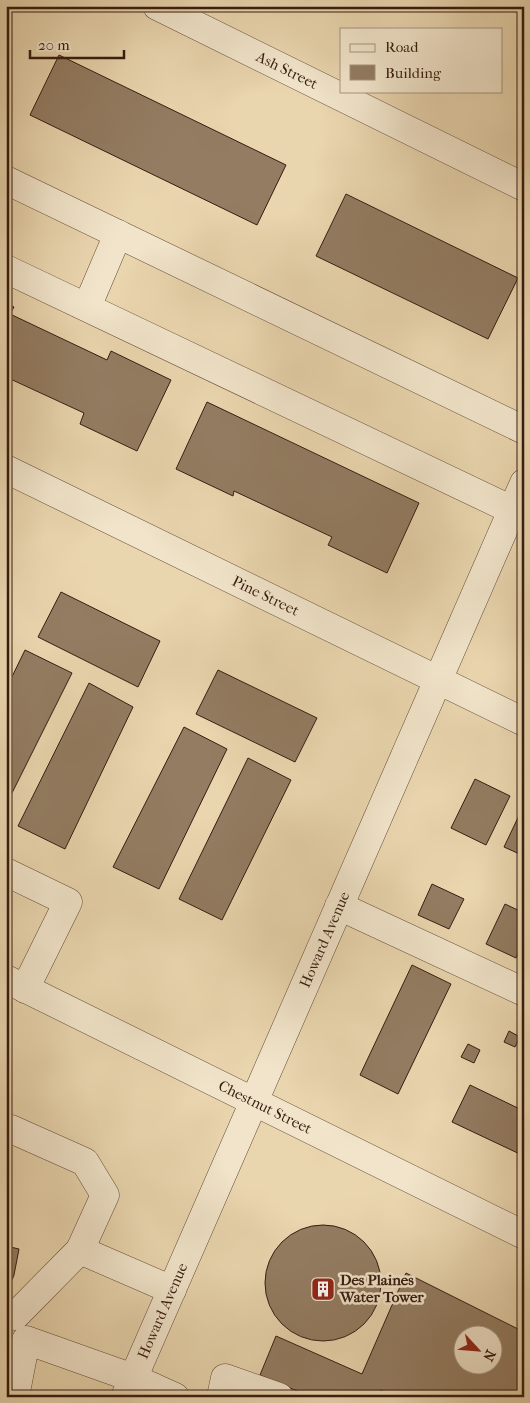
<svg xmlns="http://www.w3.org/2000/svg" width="530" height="1403" font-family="'IM FELL French Canon',serif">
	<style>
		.building { fill: #937c62; stroke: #361c10; fill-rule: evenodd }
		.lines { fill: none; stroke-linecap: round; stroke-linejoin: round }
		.minor-casing { stroke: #634a38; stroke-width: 29 }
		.minor { stroke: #f1e4ca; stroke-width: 28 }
		.labels { text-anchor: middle; stroke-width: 5; stroke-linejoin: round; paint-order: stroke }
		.street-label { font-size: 15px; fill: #361c10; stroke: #f1e4ca }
		.poi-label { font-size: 15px; font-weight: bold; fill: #361c10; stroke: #f1e4ca; text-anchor: start }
	</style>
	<rect width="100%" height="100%" fill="#e9d5ae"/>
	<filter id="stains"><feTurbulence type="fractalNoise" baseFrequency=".004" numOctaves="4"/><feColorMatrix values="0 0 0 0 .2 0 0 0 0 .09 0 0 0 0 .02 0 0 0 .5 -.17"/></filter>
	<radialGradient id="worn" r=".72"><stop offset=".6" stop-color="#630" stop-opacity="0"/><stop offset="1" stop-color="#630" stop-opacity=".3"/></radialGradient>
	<path class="building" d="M 59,55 L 286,165 L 257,225 L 30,115 Z
		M 346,194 L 518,278 L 488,339 L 316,256 Z
		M 6,303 L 14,307 L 10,314 L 107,360 L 111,351 L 171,380 L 137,451 L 80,424 L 84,413 L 6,377 Z
		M 207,402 L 419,503 L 387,573 L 328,545 L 332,537 L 234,491 L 233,496 L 176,469 Z
		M 61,592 L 160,641 L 138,687 L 38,637 Z
		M 25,650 L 72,673 L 6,805 L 6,689 Z
		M 218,670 L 317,718 L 295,762 L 196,714 Z
		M 89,683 L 133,707 L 65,849 L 18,826 Z
		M 184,727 L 227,749 L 159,889 L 113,867 Z
		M 248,758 L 291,780 L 222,920 L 179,899 Z
		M 475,779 L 510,796 L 486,845 L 451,828 Z
		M 524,805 L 524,856 L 504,847 Z
		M 432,884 L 464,899 L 449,929 L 418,915 Z
		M 505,904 L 524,913 L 524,942 L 516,958 L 486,944 Z
		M 412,965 L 451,984 L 398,1094 L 360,1075 Z
		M 509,1031 L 520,1037 L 515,1047 L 504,1042 Z
		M 468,1044 L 480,1050 L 474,1063 L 461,1057 Z
		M 470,1085 L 524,1111 L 524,1156 L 452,1122 Z
		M265 1283a58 58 0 1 1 116 0a58 58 0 1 1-116 0Z
		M 6,1246 L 19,1249 L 14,1275 L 6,1295 Z
		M 406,1273 L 524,1332 L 524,1397 L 400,1397 L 380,1390 L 377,1397 L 311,1397 L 260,1375 L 276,1336 L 362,1374 ZM 462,1336 L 492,1336 L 492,1366 L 462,1366 Z"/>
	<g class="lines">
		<g class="minor-casing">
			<g id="minor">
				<path id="s1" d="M 157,6 L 524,187"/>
				<path d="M 6,180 L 524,430"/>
				<path d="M 6,269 L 512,510"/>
				<path d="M 87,307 L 118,234"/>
				<path id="s2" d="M 6,469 L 524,722"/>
				<path d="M 6,872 L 68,902 L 25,989"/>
				<path d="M 339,906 L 524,992"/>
				<path id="s3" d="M 6,979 L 524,1235"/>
				<path d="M 11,1129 L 85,1162 L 105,1195 L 80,1250 L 15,1316"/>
				<path d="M 80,1250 L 172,1290"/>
				<path d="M 15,1397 L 26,1340 L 133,1378 L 175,1397"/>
				<path id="s4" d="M 125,1397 L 524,483"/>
				<path d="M 221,1397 L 225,1378 L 279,1397"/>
			</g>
		</g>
		<use href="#minor" class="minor"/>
	</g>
	<defs>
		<g id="building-square" transform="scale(1.25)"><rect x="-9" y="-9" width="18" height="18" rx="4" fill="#8f2418" stroke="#f1e4ca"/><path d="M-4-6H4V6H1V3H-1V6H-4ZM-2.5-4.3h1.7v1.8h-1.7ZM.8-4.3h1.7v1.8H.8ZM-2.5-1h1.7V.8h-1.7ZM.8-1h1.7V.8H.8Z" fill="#fff"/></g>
	</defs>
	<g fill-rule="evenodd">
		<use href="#building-square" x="323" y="1289"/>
	</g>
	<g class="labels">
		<g class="street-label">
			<text dy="5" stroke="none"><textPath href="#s1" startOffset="145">Ash Street</textPath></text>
			<text dy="5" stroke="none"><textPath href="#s2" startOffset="289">Pine Street</textPath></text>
			<text dy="5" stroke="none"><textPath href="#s4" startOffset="499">Howard Avenue</textPath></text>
			<text dy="5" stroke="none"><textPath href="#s3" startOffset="289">Chestnut Street</textPath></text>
			<text dy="5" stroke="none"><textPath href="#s4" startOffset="94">Howard Avenue</textPath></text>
		</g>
		<g class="poi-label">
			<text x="340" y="1285">Des Plaines<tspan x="340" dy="17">Water Tower</tspan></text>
		</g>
	</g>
	<rect width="530" height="1403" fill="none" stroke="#e9d5ae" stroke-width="25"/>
	<rect x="8" y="8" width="515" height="1388" fill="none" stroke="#361c10" stroke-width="2.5"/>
	<rect x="12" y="12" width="505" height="1378" fill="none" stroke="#361c10"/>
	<rect x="340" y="28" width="162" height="65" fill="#f1e4ca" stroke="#a69480"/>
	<rect x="350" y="44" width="25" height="8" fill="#f1e4ca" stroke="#a69480"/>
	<text x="385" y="52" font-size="15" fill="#361c10">Road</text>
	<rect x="350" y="65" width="25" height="15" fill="#937c62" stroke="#a69480"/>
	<text x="385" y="78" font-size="15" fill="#361c10">Building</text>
	<g transform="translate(478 1350) rotate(116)"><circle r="24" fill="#f1e4ca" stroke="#a69480"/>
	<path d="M0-4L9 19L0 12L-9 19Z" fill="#8f2418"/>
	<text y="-8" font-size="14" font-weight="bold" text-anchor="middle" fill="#361c10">N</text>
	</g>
	<path d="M30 50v8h94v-8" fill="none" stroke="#361c10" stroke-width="2.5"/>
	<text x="38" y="50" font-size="15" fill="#361c10" stroke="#f1e4ca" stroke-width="4" paint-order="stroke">20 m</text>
	<rect width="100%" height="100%" filter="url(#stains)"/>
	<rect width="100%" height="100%" fill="url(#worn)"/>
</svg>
